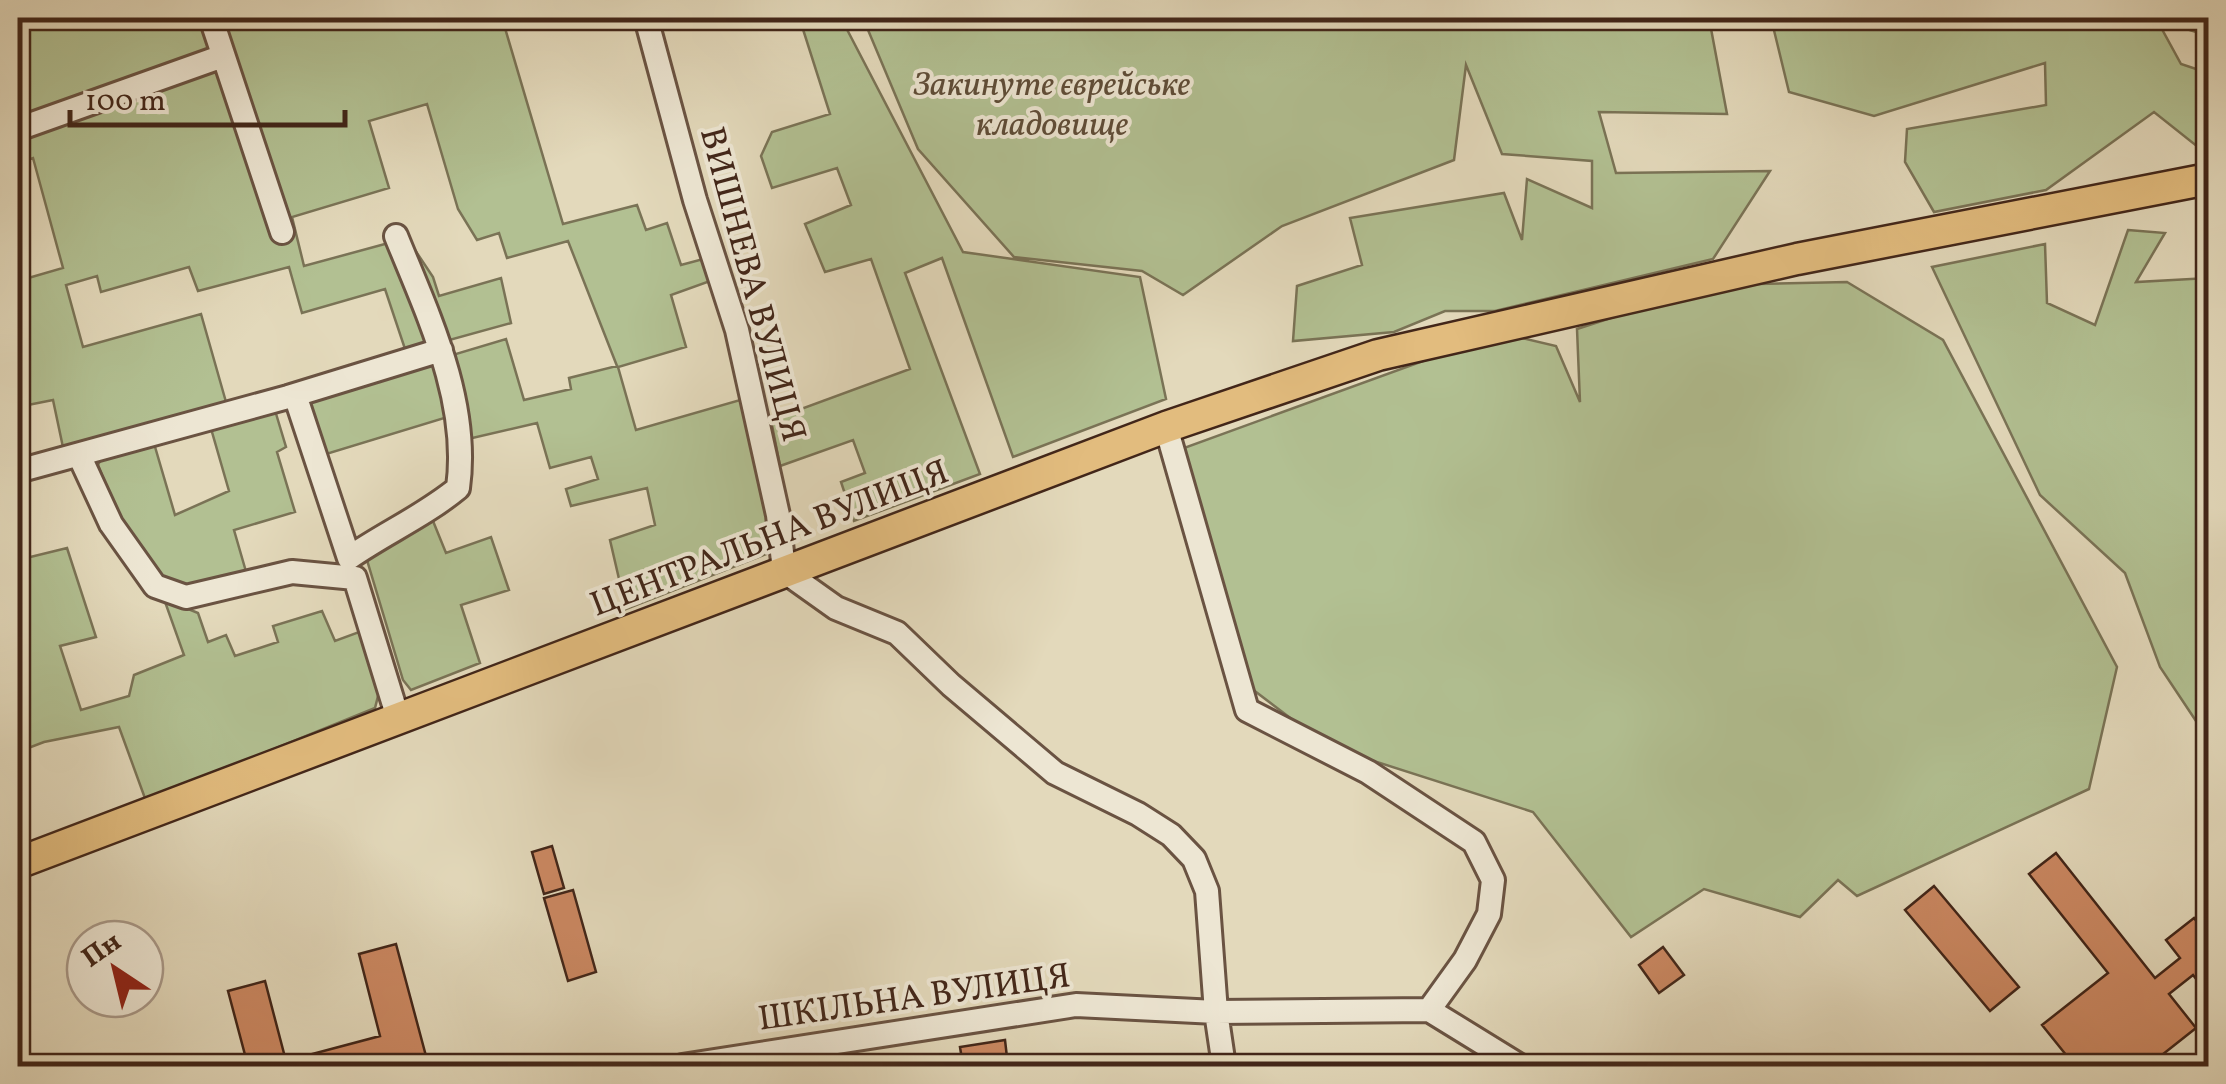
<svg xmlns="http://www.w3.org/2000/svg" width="2226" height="1084" font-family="Vollkorn,serif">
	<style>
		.green { fill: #b2c092; stroke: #7a7356; stroke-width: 2.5 }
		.building { fill: #cb8862; stroke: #422619; stroke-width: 2.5 }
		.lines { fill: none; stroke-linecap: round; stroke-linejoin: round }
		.minor-casing { stroke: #6a5342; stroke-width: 28 }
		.major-casing { stroke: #422619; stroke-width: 35 }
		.minor { stroke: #ede6d3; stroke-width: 22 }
		.major { stroke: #e2bc7e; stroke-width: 30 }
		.labels { text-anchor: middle; stroke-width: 8; stroke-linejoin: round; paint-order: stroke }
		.park-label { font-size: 35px; font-style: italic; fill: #5e4c37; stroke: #ede6d3 }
		.street-label { font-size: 35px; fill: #422619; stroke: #ede6d3 }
	</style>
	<rect width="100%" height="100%" fill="#e3d9bb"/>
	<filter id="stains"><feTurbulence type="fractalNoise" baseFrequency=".002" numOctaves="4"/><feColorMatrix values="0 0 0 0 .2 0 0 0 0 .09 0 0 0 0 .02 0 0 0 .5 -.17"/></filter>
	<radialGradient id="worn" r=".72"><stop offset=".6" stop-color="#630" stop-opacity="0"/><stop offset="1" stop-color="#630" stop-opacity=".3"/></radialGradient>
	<path class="green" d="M 18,18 L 502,18 L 563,224 L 637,205 L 646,230 L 667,223 L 681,265 L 707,258 L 713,280 L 671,295 L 686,347 L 618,367 L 636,430 L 747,398 L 774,551 L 626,609 L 610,540 L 655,525 L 647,488 L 571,506 L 566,489 L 598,479 L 591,457 L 550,468 L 537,423 L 468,439 L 449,356 L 506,339 L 524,400 L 571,389 L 569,378 L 617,366 L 568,241 L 507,258 L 499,233 L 477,240 L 458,209 L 427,104 L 369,121 L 389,188 L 292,217 L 304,266 L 407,238 L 433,277 L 439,296 L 501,278 L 511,323 L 406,352 L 385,289 L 302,313 L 289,267 L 198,291 L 189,267 L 101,292 L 97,276 L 66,285 L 83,347 L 201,314 L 228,409 L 64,452 L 53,400 L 18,407 L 18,281 L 63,268 L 33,158 L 18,163 Z
		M 810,18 L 841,18 L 963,252 L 1140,277 L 1166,399 L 1013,457 L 942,258 L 905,273 L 980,474 L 854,521 L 841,482 L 865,473 L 853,440 L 780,466 L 771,420 L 910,369 L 871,259 L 825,272 L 805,224 L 851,205 L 837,168 L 772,188 L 761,156 L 772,132 L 830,114 L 801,23 Z
		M 863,18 L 1709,18 L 1727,114 L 1599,112 L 1616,173 L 1770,171 L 1713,259 L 1495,311 L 1445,311 L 1394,332 L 1293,341 L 1297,286 L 1362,265 L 1350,218 L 1504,193 L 1522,240 L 1527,179 L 1592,208 L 1592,161 L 1502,154 L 1466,65 L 1454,160 L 1282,226 L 1183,295 L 1142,271 L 1014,257 L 918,149 Z
		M 1771,18 L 2208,18 L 2208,40 L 2206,35 L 2157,20 L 2181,64 L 2208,73 L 2208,155 L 2154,112 L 2046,190 L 1934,212 L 1905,162 L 1907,129 L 2046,105 L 2045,63 L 1874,116 L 1789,92 Z
		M 2128,230 L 2165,233 L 2136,282 L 2208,278 L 2208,739 L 2160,667 L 2125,573 L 2040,495 L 1932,267 L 2045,244 L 2047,303 L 2095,325 Z
		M 1847,282 L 1943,340 L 2117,667 L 2089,789 L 1857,896 L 1838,880 L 1800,917 L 1704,889 L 1631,937 L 1533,812 L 1327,746 L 1231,673 L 1173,452 L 1500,333 L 1556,346 L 1580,402 L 1577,329 L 1712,285 Z
		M 416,364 L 436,366 L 451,416 L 323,455 L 305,397 Z
		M 274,407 L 286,447 L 277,452 L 295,512 L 234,530 L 247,575 L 180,591 C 133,560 118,515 98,465 L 103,455 L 153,440 L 175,515 L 229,491 L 210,425 Z
		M 433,521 L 446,553 L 491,537 L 509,590 L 461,605 L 480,663 L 411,690 L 403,680 L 367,560 L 372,548 Z
		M 67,548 L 96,637 L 60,646 L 81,710 L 129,696 L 134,675 L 184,655 L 164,599 L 198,613 L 208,642 L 226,635 L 235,656 L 278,642 L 273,626 L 322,611 L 335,641 L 359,632 L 380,688 L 375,708 L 146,801 L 119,727 L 44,742 L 18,752 L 18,560 Z"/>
	<path class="building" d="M 552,846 L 564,888 L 544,894 L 532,852 Z
		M 2056,853 L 2155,978 L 2180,958 L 2166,940 L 2194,918 L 2208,936 L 2208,994 L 2193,975 L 2169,994 L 2196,1028 L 2148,1066 L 2075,1066 L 2042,1025 L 2108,973 L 2029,874 Z
		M 1934,886 L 2019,987 L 1990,1011 L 1905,910 Z
		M 573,890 L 596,972 L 568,981 L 544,898 Z
		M 396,944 L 426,1056 L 387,1066 L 248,1066 L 228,991 L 265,981 L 286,1061 L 380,1036 L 359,954 Z
		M 1663,947 L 1684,975 L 1659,993 L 1639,965 Z
		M 1005,1040 L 1008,1066 L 963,1066 L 960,1047 Z"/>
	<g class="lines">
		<g class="minor-casing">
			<path id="minor" d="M 211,18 L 282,232
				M 646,18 L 695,200 L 737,330 L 778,515 L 784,571 L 836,608 L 897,633 L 951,685 L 1055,773 L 1138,814 L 1171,835 L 1194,859 L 1207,891 L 1216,1012 L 1224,1066
				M 18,129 L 223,56
				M 295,395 L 349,558 C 385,533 424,516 458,488 C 470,402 428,315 396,236
				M 1166,427 L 1247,710 L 1368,772 L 1474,842 L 1493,880 L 1489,914 L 1465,960 L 1429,1010
				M 79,455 L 111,524 L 155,586 L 186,597 L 292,572 L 355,578 L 398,718
				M 18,471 L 288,397 L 441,350
				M 1429,1010 L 1520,1066
				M 682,1066 L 1076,1005 L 1216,1012 L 1429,1010"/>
		</g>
		<g class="major-casing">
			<path id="major" d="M 18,863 L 1166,427 L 1378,355 L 1797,259 L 2208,179"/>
		</g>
		<use href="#minor" class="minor"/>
		<use href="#major" class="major"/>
	</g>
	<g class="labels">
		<g class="park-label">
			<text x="1052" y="95">Закинуте єврейське<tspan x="1052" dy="40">кладовище</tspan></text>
		</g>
		<g class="street-label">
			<text transform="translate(754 284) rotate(75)" y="12">ВИШНЕВА ВУЛИЦЯ</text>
			<text transform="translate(769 537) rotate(-21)" y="12">ЦЕНТРАЛЬНА ВУЛИЦЯ</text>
			<text transform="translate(914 996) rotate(-8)" y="12">ШКІЛЬНА ВУЛИЦЯ</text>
		</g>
	</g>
	<rect width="2226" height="1084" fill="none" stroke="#e3d9bb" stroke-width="60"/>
	<rect x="20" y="20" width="2186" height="1044" fill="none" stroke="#422619" stroke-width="5"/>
	<rect x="30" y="30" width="2166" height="1024" fill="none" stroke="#422619" stroke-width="2.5"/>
	<g transform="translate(115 969) rotate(325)"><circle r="48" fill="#ede6d3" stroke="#a99989" stroke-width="2.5"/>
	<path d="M0-8L18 38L0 25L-18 38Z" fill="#8f2418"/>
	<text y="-15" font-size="28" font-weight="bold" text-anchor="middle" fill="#422619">Пн</text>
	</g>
	<path d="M70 110v15h275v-15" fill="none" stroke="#422619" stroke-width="5"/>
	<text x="85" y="110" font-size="30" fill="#422619" stroke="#ede6d3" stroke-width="8" paint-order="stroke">100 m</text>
	<rect width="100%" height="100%" filter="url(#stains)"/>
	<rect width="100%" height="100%" fill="url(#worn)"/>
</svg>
